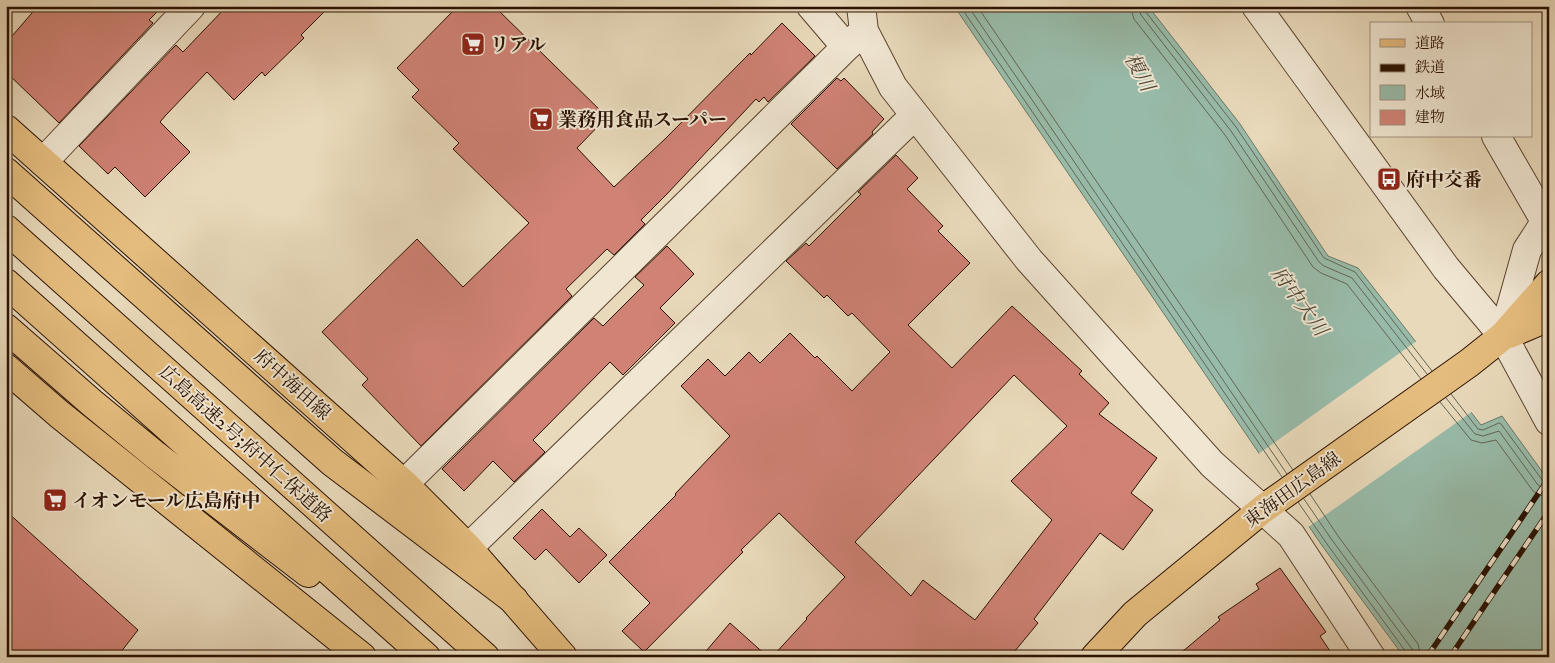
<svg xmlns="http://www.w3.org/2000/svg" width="1555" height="663" font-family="'IM FELL DW Pica','Noto Serif JP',serif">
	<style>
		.water { fill: #98bba9; stroke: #6c7765 }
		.pier { fill: #e8d9ba }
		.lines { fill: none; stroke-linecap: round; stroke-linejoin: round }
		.shore { stroke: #616654; stroke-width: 1 }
		.building { fill: #d08275; stroke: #2a1100; fill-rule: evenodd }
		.minor-casing { stroke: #5a432e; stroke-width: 30 }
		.major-casing { stroke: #2a1100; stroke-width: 30 }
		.highway-casing { stroke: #2a1100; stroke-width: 30 }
		.minor { stroke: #f0e6d2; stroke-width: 28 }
		.major { stroke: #e4bc7d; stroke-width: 28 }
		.highway { stroke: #e4bc7d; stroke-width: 28 }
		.rail-casing { stroke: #2a1100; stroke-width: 5.5 }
		.rail { stroke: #f0e6d2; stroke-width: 4; stroke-dasharray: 11; stroke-linecap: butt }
		.labels { text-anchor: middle; stroke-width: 4; stroke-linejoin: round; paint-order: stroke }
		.poi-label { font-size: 19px; font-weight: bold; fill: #2a1100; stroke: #f0e6d2; text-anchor: start }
		.street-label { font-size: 19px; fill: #2a1100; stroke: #f0e6d2 }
		.water-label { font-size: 20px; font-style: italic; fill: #504c3b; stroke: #f0e6d2 }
	</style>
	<rect width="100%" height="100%" fill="#e8d9ba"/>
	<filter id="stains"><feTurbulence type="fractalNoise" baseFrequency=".004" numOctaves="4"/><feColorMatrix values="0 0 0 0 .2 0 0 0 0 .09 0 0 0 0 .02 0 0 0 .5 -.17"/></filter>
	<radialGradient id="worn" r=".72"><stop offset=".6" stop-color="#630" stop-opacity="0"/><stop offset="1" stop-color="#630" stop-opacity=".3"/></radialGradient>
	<path class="water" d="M 954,6 L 1148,6 L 1240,124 L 1328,256 L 1358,268 L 1481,425 L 1502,416 L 1549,481 L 1549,657 L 1404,657 L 1323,547 Z"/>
	<path class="pier" d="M 1418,340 L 1473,411 L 1307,528 L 1257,455 Z"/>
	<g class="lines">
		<path class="shore" d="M 960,6 L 1282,477
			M 968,6 L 1287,474
			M 977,6 L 1293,470
			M 1130,6 L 1134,19 L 1225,135 L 1313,267 L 1321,273 L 1347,284 L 1421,379
			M 1138,6 L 1141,15 L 1231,131 L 1319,262 L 1324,266 L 1352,278 L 1427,374
			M 1144,6 L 1145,11 L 1236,127 L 1324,258 L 1355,272 L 1432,371
			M 1451,394 L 1478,429 L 1483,430 L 1499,423 L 1501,424 L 1543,481 L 1549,483
			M 1446,398 L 1475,434 L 1483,436 L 1499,431 L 1538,485 L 1543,488 L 1549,489
			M 1440,402 L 1471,440 L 1482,443 L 1496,440 L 1533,491 L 1540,495 L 1549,497
			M 1310,494 L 1338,536 L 1418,644 L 1421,657
			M 1304,499 L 1332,540 L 1412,649 L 1414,657
			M 1298,502 L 1327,544 L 1406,652 L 1408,657"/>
	</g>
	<path class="building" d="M 38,6 L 163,6 L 149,20 L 153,23 L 59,123 L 6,72 L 6,43 Z
		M 227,6 L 330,6 L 301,35 L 304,38 L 265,76 L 262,72 L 234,100 L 207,72 L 166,115 L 160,122 L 190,152 L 145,197 L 115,167 L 108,174 L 79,146 L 176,45 L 183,52 Z
		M 458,6 L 494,6 L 607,117 L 577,148 L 614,187 L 666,138 L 750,53 L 751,55 L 782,23 L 815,56 L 768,102 L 764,97 L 759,102 L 756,99 L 666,195 L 641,220 L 645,224 L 614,255 L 607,249 L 566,289 L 572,296 L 421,446 L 362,385 L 368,379 L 322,332 L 417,239 L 463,287 L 529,223 L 453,149 L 459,143 L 412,97 L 419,90 L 397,68 Z
		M 837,78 L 841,81 L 844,78 L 884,119 L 872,132 L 873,134 L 837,169 L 791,124 Z
		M 896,155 L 918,178 L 907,189 L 943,226 L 938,231 L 970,263 L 908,325 L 952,368 L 1012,306 L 1082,371 L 1079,374 L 1109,403 L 1099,414 L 1157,458 L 1131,493 L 1153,510 L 1123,550 L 1100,533 L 1034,619 L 1038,623 L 1010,657 L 772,657 L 807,619 L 806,618 L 845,577 L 779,513 L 741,550 L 743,552 L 644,652 L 622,631 L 650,603 L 609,562 L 676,495 L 675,494 L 730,436 L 681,386 L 708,359 L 725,376 L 749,352 L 760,363 L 790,333 L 815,358 L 817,356 L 852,391 L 890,352 L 852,313 L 848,316 L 827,295 L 824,298 L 786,261 L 806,243 L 809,246 L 861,194 L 858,192 ZM 1014,375 L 1067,426 L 1011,481 L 1052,520 L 975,620 L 923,580 L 911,596 L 855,542 Z
		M 667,246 L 694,274 L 660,308 L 675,323 L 623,375 L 610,362 L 533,440 L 545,452 L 514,482 L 493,461 L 464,491 L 442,469 L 594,318 L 603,326 L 644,285 L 635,277 Z
		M 542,509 L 570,537 L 579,528 L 607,555 L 579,583 L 546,549 L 535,560 L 513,538 Z
		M 6,511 L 138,630 L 117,657 L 6,657 Z
		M 1280,568 L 1326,632 L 1320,636 L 1334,657 L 1176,657 L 1220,620 L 1218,617 L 1259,589 L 1256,584 Z
		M 730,623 L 768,657 L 701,657 Z"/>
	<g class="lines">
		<g class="minor-casing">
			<path id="minor" d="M 811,6 L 846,47
				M 861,6 L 864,31 L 893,87 L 1029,260 L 1212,464 L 1291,535 L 1371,657
				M 1256,6 L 1446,268 L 1503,336 L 1549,421
				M 1420,6 L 1430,24
				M 1496,136 L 1545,221
				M 43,162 L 191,6
				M 1503,336 L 1527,250 L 1549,216
				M 404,484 L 846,47 L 864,31
				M 468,548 L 915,115"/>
		</g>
		<g class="major-casing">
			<path id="major" d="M 6,129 L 404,484 L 468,548 L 563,657
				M 1509,334 L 1549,317
				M 6,368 L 59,414 L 362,657
				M 1095,657 L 1135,614 L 1263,509 L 1469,363 L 1503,336 L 1549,284"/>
		</g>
		<g class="highway-casing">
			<path id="highway" d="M 6,172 L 332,462 L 514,600
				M 6,229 L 485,657
				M 6,283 L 426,657
				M 6,328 L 92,403 L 154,454 L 308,573"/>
		</g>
		<use href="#minor" class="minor"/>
		<use href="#major" class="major"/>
		<use href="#highway" class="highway"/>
		<g class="rail-casing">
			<path id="rail" d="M 1427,657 L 1549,478
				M 1450,657 L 1549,511"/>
		</g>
		<use href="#rail" class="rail"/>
	</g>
	<defs>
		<g id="supermarket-square" transform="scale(1.25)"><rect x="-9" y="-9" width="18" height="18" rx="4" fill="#8f2418" stroke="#f0e6d2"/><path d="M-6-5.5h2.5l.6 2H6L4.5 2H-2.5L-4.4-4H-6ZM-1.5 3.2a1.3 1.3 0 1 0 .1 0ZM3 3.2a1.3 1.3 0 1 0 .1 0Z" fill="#fff"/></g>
		<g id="bus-square" transform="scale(1.25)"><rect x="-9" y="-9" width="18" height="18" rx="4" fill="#8f2418" stroke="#f0e6d2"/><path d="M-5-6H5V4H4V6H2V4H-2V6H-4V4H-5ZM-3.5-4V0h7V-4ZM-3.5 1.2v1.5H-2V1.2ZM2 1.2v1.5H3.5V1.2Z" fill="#fff"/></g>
	</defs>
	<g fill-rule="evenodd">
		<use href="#supermarket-square" x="473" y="44"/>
		<use href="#supermarket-square" x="541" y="119"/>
		<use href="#bus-square" x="1389" y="179"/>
		<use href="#supermarket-square" x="55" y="500"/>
	</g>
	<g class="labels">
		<g class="poi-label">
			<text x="490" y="51">リアル</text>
			<text x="558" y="126">業務用食品スーパー</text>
			<text x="1406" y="186">府中交番</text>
			<text x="72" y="507">イオンモール広島府中</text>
		</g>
		<g class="street-label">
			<text transform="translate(293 384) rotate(42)" y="7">府中海田線</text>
			<text transform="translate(246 443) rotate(42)" y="7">広島高速2号;府中仁保道路</text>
			<text transform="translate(1292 489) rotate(-36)" y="7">東海田広島線</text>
		</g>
		<g class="water-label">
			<text transform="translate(1140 72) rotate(62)" y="7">榎川</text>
			<text transform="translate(1300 301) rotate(54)" y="7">府中大川</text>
		</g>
	</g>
	<rect width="1555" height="663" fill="none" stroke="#e8d9ba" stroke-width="25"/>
	<rect x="8" y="8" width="1540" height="648" fill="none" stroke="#2a1100" stroke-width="2.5"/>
	<rect x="12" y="12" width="1530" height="638" fill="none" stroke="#2a1100"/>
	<rect x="1370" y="22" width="162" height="115" fill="#f0e6d2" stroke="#a1917e"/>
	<rect x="1380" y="39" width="25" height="8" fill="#e4bc7d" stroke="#a1917e"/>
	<text x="1415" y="48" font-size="15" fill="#2a1100">道路</text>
	<rect x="1380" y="64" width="25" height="8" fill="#2a1100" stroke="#a1917e"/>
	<text x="1415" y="72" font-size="15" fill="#2a1100">鉄道</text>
	<rect x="1380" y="85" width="25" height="15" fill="#98bba9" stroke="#a1917e"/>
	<text x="1415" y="98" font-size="15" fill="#2a1100">水域</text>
	<rect x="1380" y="110" width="25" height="15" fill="#d08275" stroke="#a1917e"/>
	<text x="1415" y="122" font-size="15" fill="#2a1100">建物</text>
	<rect width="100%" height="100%" filter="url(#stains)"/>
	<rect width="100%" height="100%" fill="url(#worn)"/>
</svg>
